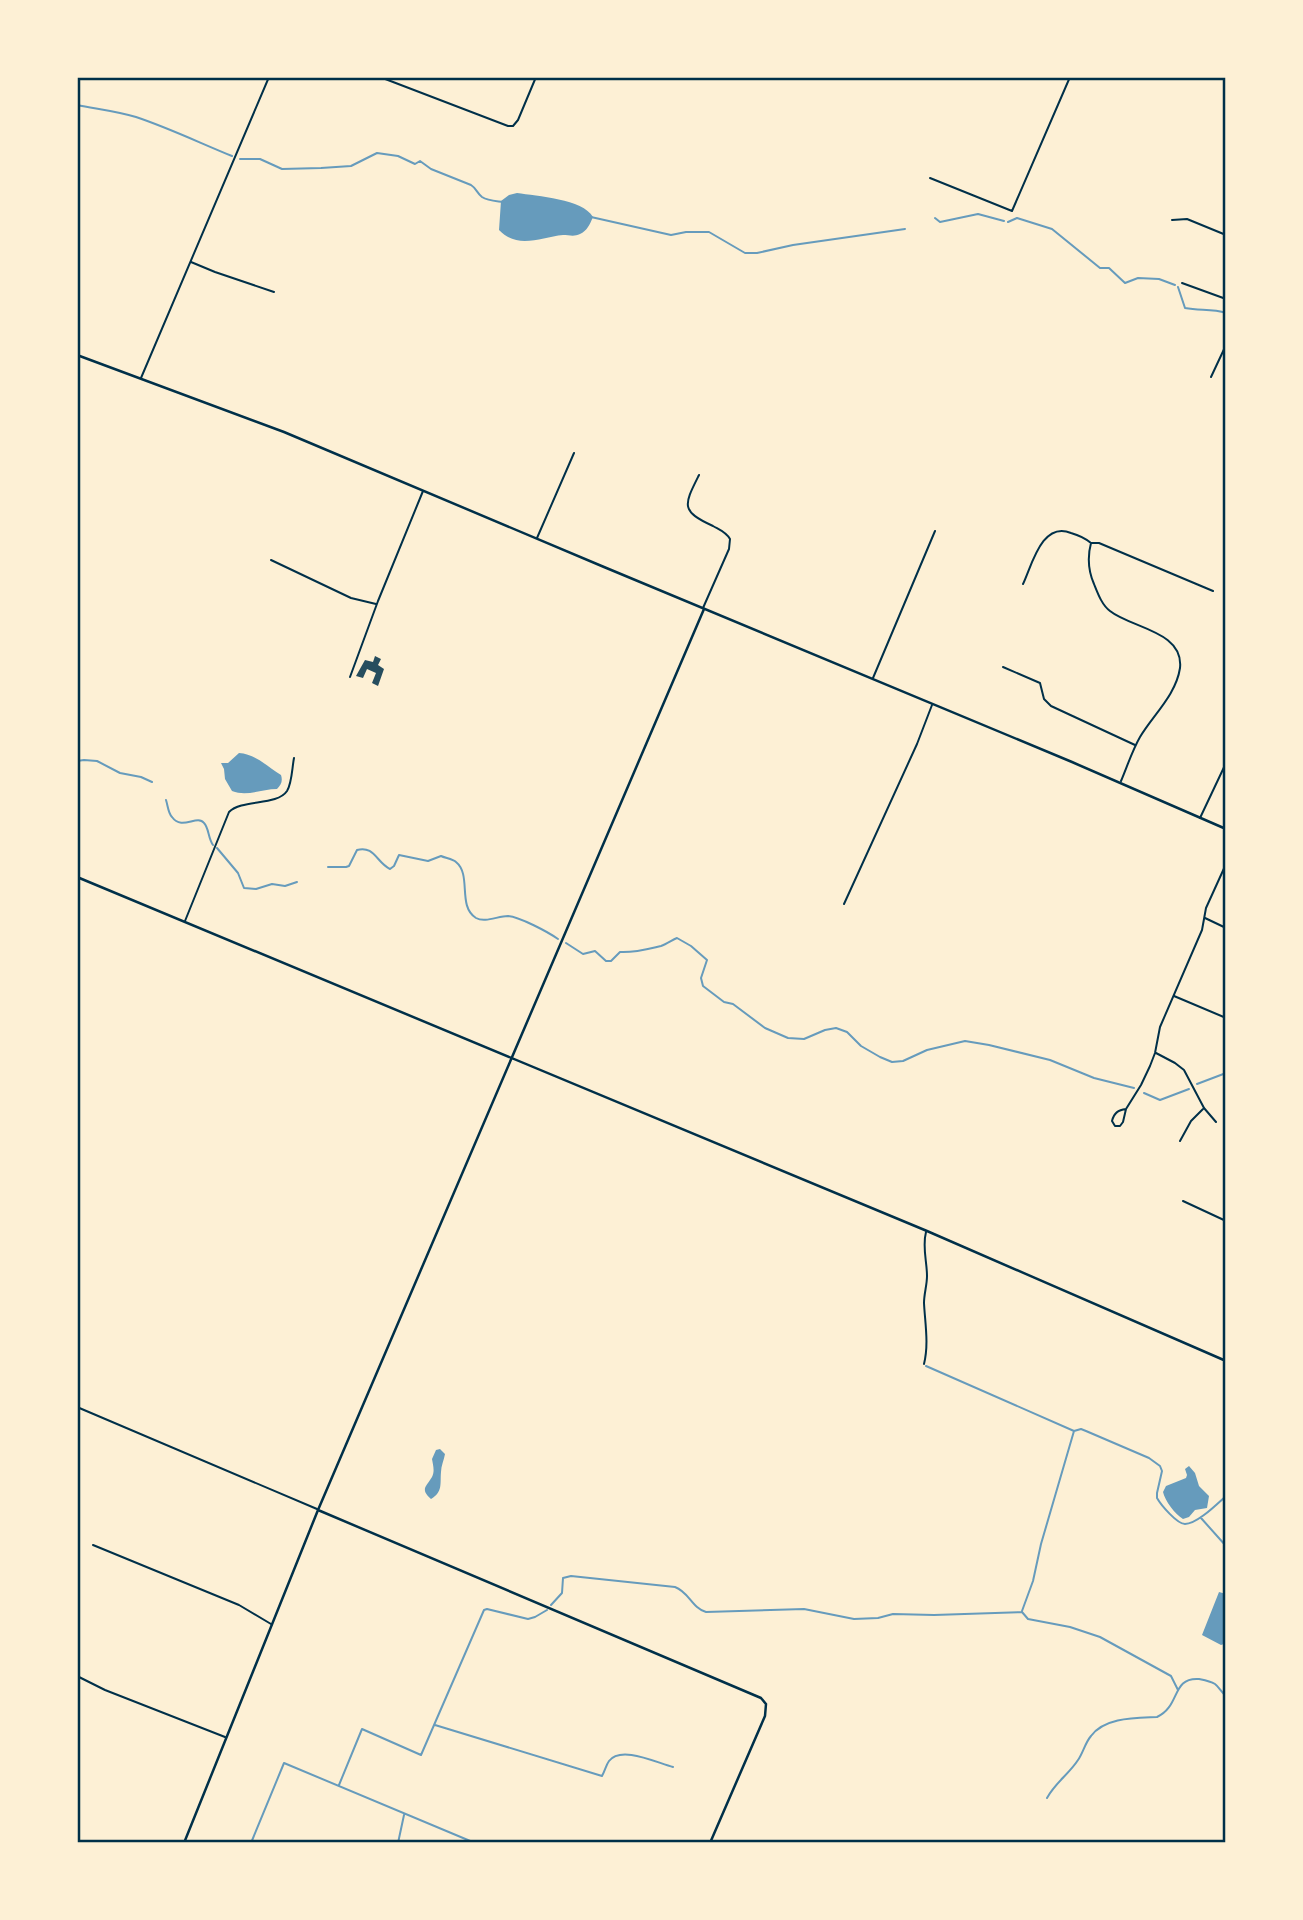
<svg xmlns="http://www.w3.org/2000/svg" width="1303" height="1920" font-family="'Sofia Sans Condensed',sans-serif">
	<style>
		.water { fill: #669bbc }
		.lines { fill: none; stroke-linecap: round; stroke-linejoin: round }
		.stream { stroke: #669bbc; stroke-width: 2 }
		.building { fill: #264d5e }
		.minor { stroke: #003049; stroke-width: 2 }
		.tertiary { stroke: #003049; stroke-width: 2.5 }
		.primary { stroke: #003049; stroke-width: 2.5 }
		.neatline { fill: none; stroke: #003049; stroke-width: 2.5 }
	</style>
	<rect width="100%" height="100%" fill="#fdf0d5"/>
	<path class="water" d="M 517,193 C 537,196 583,199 593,217 C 590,224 587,231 580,234 C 574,237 569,235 563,235 C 541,237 518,250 499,230 L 501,201 L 509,195 Z
		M 239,753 C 255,754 268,767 281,775 C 283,781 281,785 277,789 C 261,789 247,797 232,791 L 225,779 L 224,769 L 221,763 L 228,763 Z
		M 440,1449 L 445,1454 C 444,1460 441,1466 441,1472 C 440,1484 443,1492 431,1499 C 420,1489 426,1487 432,1477 C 435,1471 433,1465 432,1459 L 436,1450 Z
		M 1189,1466 L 1195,1473 L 1199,1486 L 1209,1496 L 1207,1508 L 1195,1510 L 1189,1517 L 1183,1519 C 1175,1514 1165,1501 1163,1492 L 1166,1486 L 1186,1478 L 1187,1475 L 1185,1469 Z
		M 1219,1592 L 1226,1594 L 1226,1640 L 1224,1644 L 1221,1645 L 1202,1635 Z"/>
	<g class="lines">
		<path class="stream" d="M 77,105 C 97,109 116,111 136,117 C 169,128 200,143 232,156
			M 240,159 L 260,159 L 282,169 L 321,168 L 351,166 L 377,153 L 398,156 L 415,164 L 420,161 L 431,169 L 471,185 C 476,188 477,193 482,197 C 488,201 496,201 503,202
			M 591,217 L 671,235 L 686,232 L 709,232 L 745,253 L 757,253 L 793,245 L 905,229
			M 935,218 L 940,222 L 978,214 L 1004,221
			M 1008,222 L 1017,218 L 1052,229 L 1100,268 L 1109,268 L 1125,283 L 1138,278 L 1159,279 L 1175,285
			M 1178,287 L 1185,308 C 1200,311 1212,308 1226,313
			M 77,761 L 84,760 L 97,761 L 120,773 L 141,777 L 152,782
			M 166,800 C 168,806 168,813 172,817 C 182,831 197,814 204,823 C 209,828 208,838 213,845
			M 217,848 L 238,873 L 244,888 L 256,889 L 272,884 L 285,886 L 297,882
			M 328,867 L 346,867 L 349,866 L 357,850 C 374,845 377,863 390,869 L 394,866 L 399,855 L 428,861 L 441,856 C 445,858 453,859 456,862 C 472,875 457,906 476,918 C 485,923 498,916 508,916 C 520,917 548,932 558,939
			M 566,943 L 583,954 L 595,951 L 606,961 L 611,961 L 620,952 C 634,953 648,949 661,946 C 667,944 672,940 677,938 L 691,946 L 707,960 L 701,978 L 703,986 L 724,1002 L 733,1004 L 765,1028 L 788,1038 L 804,1039 L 825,1030 L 836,1028 L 847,1032 L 861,1046 L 880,1057 L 892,1062 L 903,1061 L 927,1050 L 965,1041 L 989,1045 L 1050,1060 L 1094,1078 L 1134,1088
			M 1197,1084 L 1226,1073
			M 1144,1093 L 1160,1100 L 1189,1089
			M 926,1366 L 1074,1431 L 1041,1544 L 1033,1581 L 1022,1611
			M 1074,1431 L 1081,1429 L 1086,1431 L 1149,1458 L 1160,1466 L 1162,1471 L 1157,1493 L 1157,1498 C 1161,1505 1177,1524 1185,1524 C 1197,1524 1217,1504 1226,1496
			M 1201,1518 L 1226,1546
			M 551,1605 L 562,1593 L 563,1578 L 571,1576 L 675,1587 C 689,1592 692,1608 706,1612 L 804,1609 L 854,1619 L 878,1618 L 893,1614 L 934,1615 L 1022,1612 L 1028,1619 L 1070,1627 L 1100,1637 L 1171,1676 L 1178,1690
			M 435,1725 L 602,1776 C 605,1771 606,1765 609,1761 C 621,1745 657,1763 673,1767
			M 339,1785 L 362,1729 L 421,1755 L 484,1610 L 487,1609 L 528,1619 L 535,1617 L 547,1610
			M 1047,1798 C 1055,1783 1069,1774 1078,1760 C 1083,1753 1085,1743 1091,1736 C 1105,1717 1136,1718 1157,1717 C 1181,1706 1171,1677 1199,1679 C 1204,1680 1210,1681 1215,1684 C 1219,1687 1221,1692 1226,1696
			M 251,1843 L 284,1763 L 475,1843
			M 398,1843 L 404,1815"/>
	</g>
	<path class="building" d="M 375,656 L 381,659 L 378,665 L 384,669 L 378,686 L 372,683 L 376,673 L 367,669 L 363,678 L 356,676 L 365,660 L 373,662 Z"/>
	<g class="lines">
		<path class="minor" d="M 380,77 L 508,126 L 513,126 L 518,120 L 536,77
			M 930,178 L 1012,211 L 1070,77
			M 1172,220 L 1187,219 L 1226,235
			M 191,262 L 215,272 L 274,292
			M 1182,283 L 1226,299
			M 1211,377 L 1226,345
			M 141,378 L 269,77
			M 699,475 C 684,505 680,511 713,526 C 720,530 726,532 730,539 L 729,549 L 703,608
			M 537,538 L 574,453
			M 1091,543 C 1087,558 1088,570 1094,584 C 1098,594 1102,605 1110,611 C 1131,628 1184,631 1180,668 C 1176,695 1153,715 1140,737 C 1132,751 1127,767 1121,781
			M 271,560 L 351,598 L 376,604
			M 1023,584 C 1032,565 1042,521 1071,533 C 1078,535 1085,538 1091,543 L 1099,543 L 1213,591
			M 1003,667 L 1040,683 L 1044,699 L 1051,706 L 1135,745
			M 350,677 L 378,601 L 423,491
			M 873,678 L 935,531
			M 1200,818 L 1226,763
			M 844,904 L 917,744 L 932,705
			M 1205,918 L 1226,928
			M 185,921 L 229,812 C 242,799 277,806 287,791 C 292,783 292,768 294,758
			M 1174,996 L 1226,1018
			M 1156,1053 L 1175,1063 L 1184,1070 L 1204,1108 L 1216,1122
			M 1126,1109 C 1118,1110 1114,1113 1112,1121 L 1115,1126 L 1120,1126 L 1123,1122 L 1126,1109 L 1141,1085 L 1150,1066 L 1155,1053 L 1160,1027 L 1202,930 L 1206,908 L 1226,864
			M 1180,1141 L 1191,1121 L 1203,1109
			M 1183,1201 L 1226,1221
			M 924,1364 C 929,1344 925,1323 924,1303 C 924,1294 927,1285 927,1276 C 927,1261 922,1247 926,1232
			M 77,1407 L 317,1509
			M 93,1545 L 239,1605 L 271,1624
			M 77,1676 L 105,1690 L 225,1737"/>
		<path class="tertiary" d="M 77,877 L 927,1231 L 1226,1361
			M 318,1510 L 761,1698 L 766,1704 L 765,1716 L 710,1843
			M 184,1843 L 318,1510 L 704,609"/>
		<path class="primary" d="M 77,355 L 284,432 L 604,567 L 1072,762 L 1226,829"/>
	</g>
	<rect width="1303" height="1920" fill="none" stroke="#fdf0d5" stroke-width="158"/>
	<rect x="79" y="79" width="1145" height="1762" class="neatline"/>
</svg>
